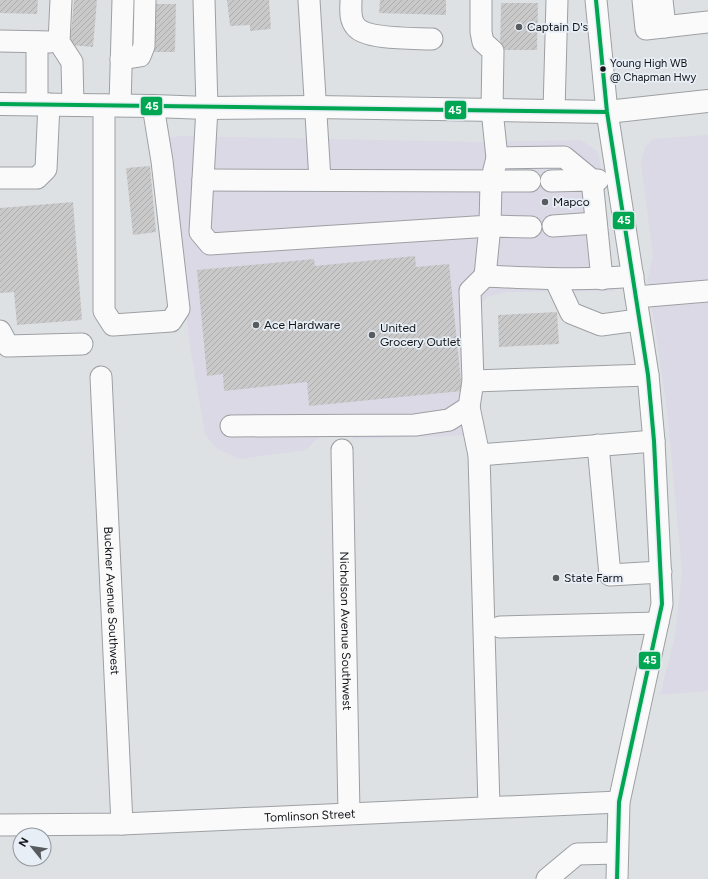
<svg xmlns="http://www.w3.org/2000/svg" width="708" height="879" font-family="Figtree,sans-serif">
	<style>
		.commercial { fill: #dbd9e6 }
		.building { fill: url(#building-hatch) }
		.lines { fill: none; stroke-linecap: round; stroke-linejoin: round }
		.minor-casing { stroke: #9da0a3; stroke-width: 23 }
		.highway-casing { stroke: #9da0a3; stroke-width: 24 }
		.minor { stroke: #fafafb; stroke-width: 21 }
		.highway { stroke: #fafafb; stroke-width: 22 }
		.bus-1-casing { stroke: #e7eef6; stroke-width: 7 }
		.bus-1 { stroke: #00a651; stroke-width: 4 }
		.poi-dot { fill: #595c5f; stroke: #e7eef6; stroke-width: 1.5 }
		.bus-dot { fill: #121417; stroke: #e7eef6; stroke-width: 1.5 }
		.labels { text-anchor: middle; stroke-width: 3.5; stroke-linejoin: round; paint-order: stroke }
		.bus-label { font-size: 11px; fill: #121417; stroke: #e7eef6; text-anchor: start }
		.poi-label { font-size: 12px; fill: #121417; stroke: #e7eef6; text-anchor: start }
		.street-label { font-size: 12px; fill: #121417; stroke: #e7eef6 }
		.line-badge { stroke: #e7eef6; stroke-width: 1.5 }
		.badge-label { font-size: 11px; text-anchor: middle; font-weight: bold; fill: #fff }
	</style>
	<defs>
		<pattern id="building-hatch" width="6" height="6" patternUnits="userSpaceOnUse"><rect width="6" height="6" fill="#c9c9c9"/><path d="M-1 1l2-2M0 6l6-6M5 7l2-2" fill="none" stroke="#acacac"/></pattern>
	</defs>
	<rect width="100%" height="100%" fill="#dee1e4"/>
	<path class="commercial" d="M 708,135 L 708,691 L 660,695 L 675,636 L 682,572 L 667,410 L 657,341 L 647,281 L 653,256 L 641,163 L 645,147 L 653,139 Z
		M 180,136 L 482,142 L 581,140 L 597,151 L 600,161 L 615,291 L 506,292 L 487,297 L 479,306 L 480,435 L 354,439 L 350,434 L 332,430 L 317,439 L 306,450 L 239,459 L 216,448 L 205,434 L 190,347 L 168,144 L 170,138 Z"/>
	<path class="building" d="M 0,0 L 38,0 L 37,14 L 0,13 Z
		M 74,0 L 97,0 L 93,47 L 70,45 Z
		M 227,0 L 269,0 L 271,29 L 250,31 L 250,25 L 230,26 Z
		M 380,0 L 446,0 L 446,15 L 379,13 Z
		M 501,3 L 538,3 L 537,50 L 500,50 Z
		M 153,4 L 176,4 L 175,52 L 152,52 Z
		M 150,166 L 156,232 L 133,235 L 126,168 Z
		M 73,202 L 82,320 L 17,325 L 14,292 L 0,293 L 0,208 Z
		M 415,256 L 416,267 L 449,264 L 462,391 L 309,406 L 307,382 L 224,391 L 223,374 L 207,376 L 197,270 L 314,259 L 315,266 Z
		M 557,312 L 559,344 L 499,347 L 498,315 Z"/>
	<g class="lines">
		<g class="minor-casing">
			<g id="minor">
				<path d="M 61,0 L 59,42 L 72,62 L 73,105"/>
				<path d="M 204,0 L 207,108 L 200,232 L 210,244 L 490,226 L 491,182 L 497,158 L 492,110 L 493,51 L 483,42 L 481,32 L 481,0"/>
				<path d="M 309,0 L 320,180"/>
				<path d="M 351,0 C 351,9 349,19 356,27 C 367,40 415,38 432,39"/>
				<path d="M 596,0 L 607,112 L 648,375 L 654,441 L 662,604 L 619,802 L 617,879"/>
				<path d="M 643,0 L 646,29 L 708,22"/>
				<path d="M 662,0 L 665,27"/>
				<path d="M 0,41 L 50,42"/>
				<path d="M 37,42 L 37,104"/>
				<path d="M 121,59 L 140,56 L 144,46 L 145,0"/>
				<path d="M 104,105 L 104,311 L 113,325 L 171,321 L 179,309 L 162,161 L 153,106"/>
				<path d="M 120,105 L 123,0"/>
				<path d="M 554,111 L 557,0"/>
				<path d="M 497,158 L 564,157 L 592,180 L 598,180"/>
				<path d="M 0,178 L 37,178 L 46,169 L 49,104"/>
				<path d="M 203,180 L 530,181"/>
				<path d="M 551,181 L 592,180 L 602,279"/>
				<path d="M 553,226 L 596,223"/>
				<path d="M 485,276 C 534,278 583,281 633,276"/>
				<path d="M 555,279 L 571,313 L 601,325 L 638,320"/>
				<path d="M 636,297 L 708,291"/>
				<path d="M 0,331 L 8,346 L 82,344"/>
				<path id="s1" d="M 101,377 L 122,824"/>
				<path d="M 473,381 L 648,375"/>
				<path d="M 469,407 L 479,455 L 654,441"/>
				<path d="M 231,426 L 415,425 L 449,420 L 469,407 L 473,381 L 470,291 L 485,276 L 490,226 L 531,227"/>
				<path d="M 598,445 L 610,575 L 661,572"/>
				<path id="s2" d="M 342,450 L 349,813"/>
				<path d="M 479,455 L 489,807"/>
				<path d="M 500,627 L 658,623"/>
				<path id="s3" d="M 0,825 L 122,824 L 619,802"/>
				<path d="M 547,879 L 577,854 L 617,853"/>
			</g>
		</g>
		<g class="highway-casing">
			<path id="highway" d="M 0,104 L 153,106 L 207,108 L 316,107 L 607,112 L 708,101"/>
		</g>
		<use href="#minor" class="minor"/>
		<use href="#highway" class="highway"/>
		<g class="bus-1-casing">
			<path id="bus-1" d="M 596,0 L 607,112 L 648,375 L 654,441 L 662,604 L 619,802 L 617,879
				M 0,104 L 607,112"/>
		</g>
		<use href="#bus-1" class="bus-1"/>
	</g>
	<g class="poi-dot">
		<circle cx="519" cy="27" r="4"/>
		<circle cx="545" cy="202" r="4"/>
		<circle cx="256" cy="325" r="4"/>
		<circle cx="372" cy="335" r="4"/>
		<circle cx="556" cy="578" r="4"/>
	</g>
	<circle class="bus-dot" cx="603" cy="69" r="3.5"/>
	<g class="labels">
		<g class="bus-label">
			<text x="610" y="67">Young High WB<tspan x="610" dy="14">@ Chapman Hwy</tspan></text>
		</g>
		<g class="poi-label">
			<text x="527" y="31">Captain D's</text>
			<text x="553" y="206">Mapco</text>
			<text x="264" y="329">Ace Hardware</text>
			<text x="380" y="332">United<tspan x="380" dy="14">Grocery Outlet</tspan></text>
			<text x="564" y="582">State Farm</text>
		</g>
		<g class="street-label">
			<text dy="4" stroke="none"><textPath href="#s1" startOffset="224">Buckner Avenue Southwest</textPath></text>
			<text dy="4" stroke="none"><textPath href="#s2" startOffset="181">Nicholson Avenue Southwest</textPath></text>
			<text dy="4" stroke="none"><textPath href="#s3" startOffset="310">Tomlinson Street</textPath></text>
		</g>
	</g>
	<g class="line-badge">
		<rect x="140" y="96" width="23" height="20" rx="4" fill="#00a651"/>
		<rect x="444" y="100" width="23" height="20" rx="4" fill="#00a651"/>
		<rect x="612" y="211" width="23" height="19" rx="4" fill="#00a651"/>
		<rect x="638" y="651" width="23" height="19" rx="4" fill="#00a651"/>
	</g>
	<g class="badge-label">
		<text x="152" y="110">45</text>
		<text x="455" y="114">45</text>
		<text x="624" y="224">45</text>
		<text x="650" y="664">45</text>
	</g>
	<g transform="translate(32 847) rotate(300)"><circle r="19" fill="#e7eef6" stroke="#92979d"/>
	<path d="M0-3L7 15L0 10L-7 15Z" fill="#595c5f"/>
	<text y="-6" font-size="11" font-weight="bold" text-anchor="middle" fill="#121417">N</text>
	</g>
</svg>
